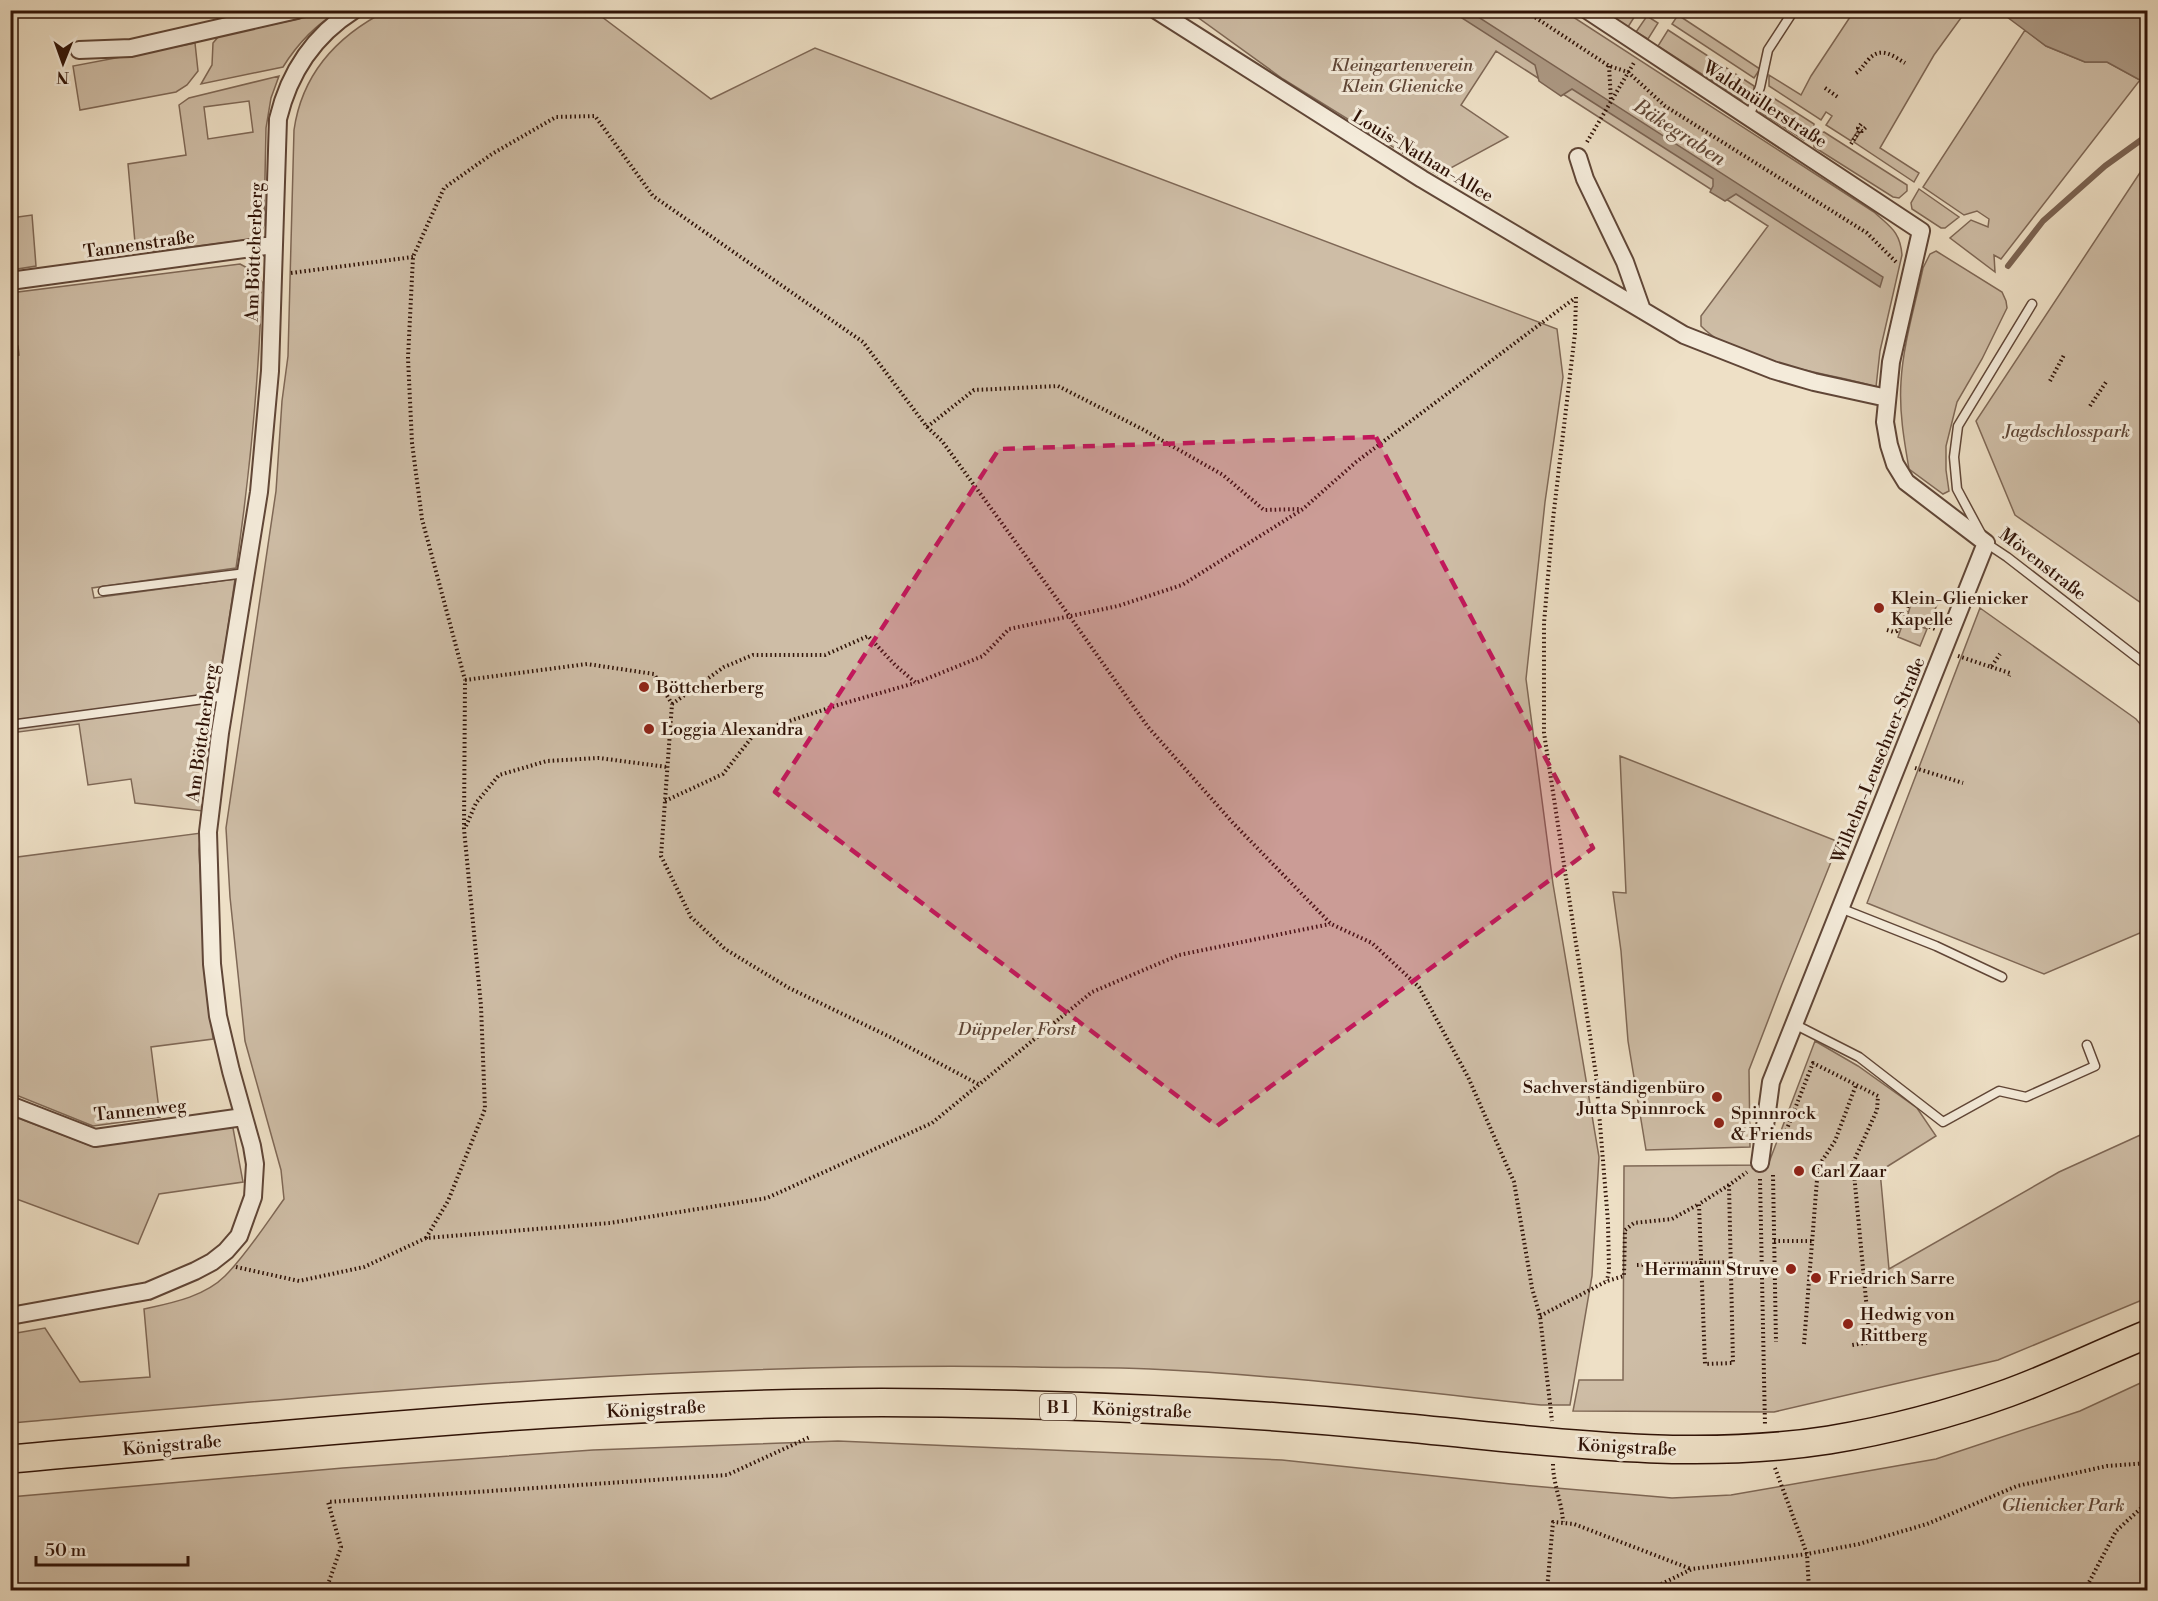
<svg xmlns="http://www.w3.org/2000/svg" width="2158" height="1601" font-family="'Libre Bodoni',serif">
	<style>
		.green { fill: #cebda6; stroke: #7f6856; stroke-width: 1.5; fill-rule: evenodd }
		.water { fill: #ad9a85; stroke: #7b6453; stroke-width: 1.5 }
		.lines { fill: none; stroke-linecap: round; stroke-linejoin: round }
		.stream { stroke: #7b6453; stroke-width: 6 }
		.service-casing { stroke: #604637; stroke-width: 11 }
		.minor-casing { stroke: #604637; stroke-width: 20 }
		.primary-casing { stroke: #301307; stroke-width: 30 }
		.path { stroke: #301307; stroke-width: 4; stroke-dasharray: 1.5 3; stroke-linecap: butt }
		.service { stroke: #f4ebda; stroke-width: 8 }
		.minor { stroke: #f4ebda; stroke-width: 16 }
		.primary { stroke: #eee0c6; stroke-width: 27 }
		.marked { fill: #c2185b; fill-opacity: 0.2; stroke: #c2185b; stroke-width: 4.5; stroke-dasharray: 12 8; stroke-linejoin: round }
		.poi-dot { fill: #8f2418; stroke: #f4ebda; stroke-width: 2 }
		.labels { text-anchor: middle; stroke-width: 6; stroke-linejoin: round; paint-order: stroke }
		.shield { fill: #f4ebda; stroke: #6b5446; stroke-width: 1.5 }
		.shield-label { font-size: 16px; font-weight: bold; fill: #301307 }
		.park-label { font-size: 18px; font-style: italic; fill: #5f4637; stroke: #f4ebda }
		.street-label { font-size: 18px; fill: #301307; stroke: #f4ebda }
		.poi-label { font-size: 18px; fill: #301307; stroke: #f4ebda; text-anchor: start }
		.water-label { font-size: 20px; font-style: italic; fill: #624939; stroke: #f4ebda }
	</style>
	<rect width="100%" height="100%" fill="#eee0c6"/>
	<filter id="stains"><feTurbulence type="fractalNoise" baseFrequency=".00333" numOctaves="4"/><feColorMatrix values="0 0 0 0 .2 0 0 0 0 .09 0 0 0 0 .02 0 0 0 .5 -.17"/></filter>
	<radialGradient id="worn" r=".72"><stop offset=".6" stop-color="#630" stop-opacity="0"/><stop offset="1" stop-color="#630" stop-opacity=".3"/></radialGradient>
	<path class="green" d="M 388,10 L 594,11 L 711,99 L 815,48 L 1557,329 L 1563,377 L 1545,502 L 1526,679 L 1553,884 L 1599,1157 L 1592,1276 L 1570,1405 L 1541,1405 C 1411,1391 1281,1375 1150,1369 C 1111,1367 1073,1368 1034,1367 C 692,1361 351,1393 11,1423 L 11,1334 L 45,1328 L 80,1382 L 150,1377 L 144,1309 C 171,1303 204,1297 225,1276 C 246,1255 266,1224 284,1199 L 281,1170 L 245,1041 L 230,897 L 226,828 L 276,491 L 282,401 L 288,356 L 294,130 C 302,74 338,35 388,10 Z
		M 335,11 L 339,11 C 315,25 298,43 283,67 L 201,84 L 212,65 L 213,43 L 219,36 Z
		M 1189,11 L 1564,11 L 1874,212 C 1890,227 1900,231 1902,255 L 1880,351 L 1876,387 C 1823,370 1740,366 1701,326 L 1701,316 L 1768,226 L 1496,51 L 1461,105 L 1508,137 L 1438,175 L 1283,79 Z
		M 1638,11 L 1628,27 L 1603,11 L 1638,10 Z
		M 1854,11 L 1966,11 L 1934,55 L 1880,148 L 1919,173 L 1914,182 L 1854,142 L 1859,134 L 1857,132 L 1851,141 L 1826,125 L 1832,116 L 1826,112 L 1821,120 L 1769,86 L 1769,75 L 1801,95 L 1811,76 Z
		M 1678,15 L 1760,69 L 1754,78 L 1672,24 Z
		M 1647,16 L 1658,23 L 1648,39 L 1636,32 Z
		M 1668,30 L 1754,86 L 1754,93 L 1750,99 L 1742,100 L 1658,46 Z
		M 2025,30 L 2046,46 L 2085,62 L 2107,62 L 2140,80 L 2001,259 L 1994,255 L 1995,272 L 1950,238 L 1971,220 L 1988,227 L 1989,219 L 1977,211 L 1964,215 L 1923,187 Z
		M 195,43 L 198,71 L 187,85 L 176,92 L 80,110 L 73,66 Z
		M 279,76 L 271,98 L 266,128 L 264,225 L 261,234 L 253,239 L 136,254 L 128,164 L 186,155 L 179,105 L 189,98 ZM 249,101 L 253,132 L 208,139 L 204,107 Z
		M 1764,92 L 1814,124 L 1814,129 L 1804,140 L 1760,112 Z
		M 1824,132 L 1907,185 L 1907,191 L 1899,198 L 1893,197 L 1814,147 L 1814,143 L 1820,133 Z
		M 2147,162 L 2147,607 L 2015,515 L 1976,421 Z
		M 1919,189 L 1959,217 L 1945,228 L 1941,228 L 1912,209 L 1911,203 Z
		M 32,215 L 36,266 L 11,270 L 11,218 Z
		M 1936,251 L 2002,292 L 2006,301 L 2007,308 L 1982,359 L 1957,402 L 1946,446 L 1946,470 L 1949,491 L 1943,494 L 1909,469 C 1904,440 1899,411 1901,382 C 1903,344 1915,306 1923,268 L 1930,254 Z
		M 240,264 L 253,271 L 262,282 C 259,378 250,473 236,568 L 92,588 L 94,598 L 235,579 L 225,648 L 213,705 L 203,811 L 135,803 L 131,779 L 88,785 L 79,724 L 11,733 L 10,389 L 13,388 L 10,356 L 19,355 L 18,346 L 11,346 L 10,293 Z
		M 1913,597 L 1937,605 L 1929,623 L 1908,614 Z
		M 1980,608 L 2136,719 L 2147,732 L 2147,930 L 2044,974 L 1867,903 Z
		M 1904,620 L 1927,629 L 1920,646 L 1898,637 Z
		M 1620,756 L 1839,842 L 1782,984 L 1749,1070 L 1750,1147 L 1646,1150 L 1628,1041 L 1621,951 L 1613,892 L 1626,893 Z
		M 201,833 L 199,850 L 205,970 L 213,1039 L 151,1047 L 160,1117 L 93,1126 L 11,1093 L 10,858 Z
		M 1815,1041 L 1858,1066 L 1917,1108 L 1936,1136 L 1880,1171 L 1889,1269 L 2059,1172 L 2147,1132 L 2147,1298 L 1998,1360 L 1774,1412 L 1573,1411 L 1579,1380 L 1623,1380 L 1624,1166 L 1768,1165 Z
		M 10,1115 L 94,1147 L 230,1127 L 233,1128 L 243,1182 L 159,1194 L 138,1244 L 11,1197 Z
		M 2147,1380 L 2147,1590 L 11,1590 L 10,1497 L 343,1468 L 593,1450 L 838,1441 L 1282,1460 L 1511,1484 L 1672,1498 L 1731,1495 L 1936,1459 L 2080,1411 Z"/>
	<path class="water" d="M 1451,11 L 1469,11 L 1883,277 L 1880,287 L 1736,194 L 1725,201 L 1710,192 L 1713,186 L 1713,179 L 1572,89 L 1561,96 L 1539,81 L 1535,65 Z
		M 1999,11 L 2147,11 L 2147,105 L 2140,80 L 2107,62 L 2085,62 L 2046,46 Z"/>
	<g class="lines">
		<path class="stream" d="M 2008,266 L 2043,221 L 2105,166 L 2148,135"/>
		<g class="service-casing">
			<path id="service" d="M 1749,117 L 1760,87 L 1768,50 L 1794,10
				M 2032,304 L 1958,426 L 1954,457 L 1957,489 L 1986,543 L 2007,557 L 2148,666
				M 103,591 L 246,573
				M 10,725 L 226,696
				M 1840,908 L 1936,946 L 2002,977
				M 1794,1024 L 1859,1057 L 1943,1122 L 1999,1091 L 2026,1097 L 2095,1066 L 2087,1045"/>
		</g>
		<g class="minor-casing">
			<path id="minor" d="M 1156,10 L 1422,179 L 1684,335 L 1773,370 L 1814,382 L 1887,398
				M 1587,10 L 1921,231 L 1891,362 L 1885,422 L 1889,445 L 1895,464 L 1906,482 L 1986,543 L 1771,1082 L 1760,1163
				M 79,50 L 131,48 L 297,10
				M 1578,157 L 1585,179 L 1625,262 L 1642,310
				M 10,281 L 273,245
				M 10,1105 L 95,1138 L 243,1117
				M 10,1316 L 148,1291 L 195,1271 L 212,1262 L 226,1251 L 239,1236 L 253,1197 L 255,1164 L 252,1146 L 231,1071 L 218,1016 L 212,964 L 208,832 L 220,733 L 259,492 L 270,371 L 278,119 C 289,73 313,36 354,10"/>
		</g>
		<g class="primary-casing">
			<path id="primary" d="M 10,1459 C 320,1432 631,1398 942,1403 C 1090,1405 1239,1412 1386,1426 C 1534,1439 1681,1463 1829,1440 C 1890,1430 1950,1414 2008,1393 C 2055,1376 2101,1353 2148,1334"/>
		</g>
		<path class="path" d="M 1524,10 L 1609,66 L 1628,72 L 1665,106 L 1867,233 L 1896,262
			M 1609,66 L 1611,100
			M 1856,73 C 1862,69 1864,64 1869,59 C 1881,46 1893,56 1905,63
			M 1825,88 L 1839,98
			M 1861,124 L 1858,128 L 1862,131 L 1866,127
			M 1587,142 L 1635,61
			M 1851,144 L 1860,130
			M 2147,188 L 2148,189
			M 291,273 L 413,257
			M 1576,297 L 1575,333 L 1553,519 L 1544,623 L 1544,733 L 1596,1075 L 1608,1222 L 1609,1270 L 1607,1281
			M 2050,381 L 2064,355
			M 2090,406 L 2106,382
			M 927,427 L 974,390 L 1058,386 L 1142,429 L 1223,475 L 1264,510 L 1301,509
			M 1900,615 L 1935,629
			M 1887,630 L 1894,632 L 1897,631 L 1909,603 L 1908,598 L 1904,595
			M 1958,656 L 1991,667 L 2000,654
			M 1991,667 L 2010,673 L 2009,676
			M 465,680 L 587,664 L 654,674 L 672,704 L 661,856 L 691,917 L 725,949 L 789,988 L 890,1037 L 978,1084
			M 672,704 L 724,667 L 753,655 L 825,655 L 868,636 L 895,665 L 916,683 L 983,656 L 1009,629 L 1118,606 L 1182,585 L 1303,509 L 1356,462 L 1575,298
			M 1915,768 L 1963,783
			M 665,801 L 723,774 L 756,732 L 838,705 L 915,683
			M 466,826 L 476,803 L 499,775 L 547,761 L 599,758 L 667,767
			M 1783,1139 L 1813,1063 L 1878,1096 L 1877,1110 L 1853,1163 L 1870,1342 L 1852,1345
			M 1773,1175 L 1776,1342
			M 1760,1179 L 1765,1426
			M 1729,1185 L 1699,1204 L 1705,1364 L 1733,1363 L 1729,1185 L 1747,1172
			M 426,1238 L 448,1201 L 485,1109 L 481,1006 L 464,829 L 465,680 L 422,519 L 412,443 L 408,358 L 413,257 L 444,188 L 492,154 L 556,117 L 595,116 L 653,196 L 863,342 L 927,427 L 942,441 L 1068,614 L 1148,727 L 1233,823 L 1331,924 L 1372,943 L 1419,987 L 1468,1077 L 1514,1182 L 1532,1288 L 1540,1316 L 1552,1421
			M 1774,1241 L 1812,1241
			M 1637,1265 L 1731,1262
			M 236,1267 L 299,1281 L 364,1267 L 426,1238 L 610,1223 L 767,1198 L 932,1123 L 1092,992 L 1179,955 L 1330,924
			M 1540,1316 L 1607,1281 L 1624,1276 L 1625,1230 L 1634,1223 L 1672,1219 L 1699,1204
			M 1804,1344 L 1818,1167 L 1835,1141 L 1856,1085
			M 1553,1464 C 1553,1484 1562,1502 1563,1522
			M 1775,1468 L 1807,1554 L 1809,1590
			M 326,1590 L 341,1547 L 328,1502 L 727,1475 L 810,1437
			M 1547,1590 L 1553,1522 L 1574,1524 L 1691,1569
			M 1649,1590 L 1692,1569 L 1807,1554 L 1859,1544 L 1927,1524 L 2017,1486 L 2107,1466 L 2148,1463
			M 2085,1590 L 2116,1531 L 2148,1502"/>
		<use href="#service" class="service"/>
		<use href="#minor" class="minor"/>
		<use href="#primary" class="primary"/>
	</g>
	<path class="marked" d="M 1376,437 L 1593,848 L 1217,1126 L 775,792 L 999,449 Z"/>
	<g class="poi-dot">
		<circle cx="1879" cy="608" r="6"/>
		<circle cx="644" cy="687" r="6"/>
		<circle cx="649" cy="729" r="6"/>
		<circle cx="1717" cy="1097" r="6"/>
		<circle cx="1719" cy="1123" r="6"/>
		<circle cx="1799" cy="1171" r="6"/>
		<circle cx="1791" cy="1269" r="6"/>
		<circle cx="1816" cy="1278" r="6"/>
		<circle cx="1848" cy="1324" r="6"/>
	</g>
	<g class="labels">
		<rect class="shield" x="1040" y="1394" width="36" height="26" rx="4.5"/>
		<g class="shield-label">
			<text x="1058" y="1413">B 1</text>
		</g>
		<g class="park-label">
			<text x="1402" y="71">Kleingartenverein<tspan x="1402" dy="21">Klein Glienicke</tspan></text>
			<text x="2067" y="437">Jagdschlosspark</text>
			<text x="1017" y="1035">Düppeler Forst</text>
			<text x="2063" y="1511">Glienicker Park</text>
		</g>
		<g class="street-label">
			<text transform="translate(1765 104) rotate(33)" y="6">Waldmüllerstraße</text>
			<text transform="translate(1423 156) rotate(31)" y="6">Louis-Nathan-Allee</text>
			<text transform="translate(139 244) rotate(-8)" y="6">Tannenstraße</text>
			<text transform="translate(254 252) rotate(-88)" y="6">Am Böttcherberg</text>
			<text transform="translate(2043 564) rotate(38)" y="6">Mövenstraße</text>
			<text transform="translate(202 733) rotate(-82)" y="6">Am Böttcherberg</text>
			<text transform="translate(1878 760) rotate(-68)" y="6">Wilhelm-Leuschner-Straße</text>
			<text transform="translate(140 1110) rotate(-6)" y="6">Tannenweg</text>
			<text transform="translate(656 1409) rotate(-3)" y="6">Königstraße</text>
			<text transform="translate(1142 1410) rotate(2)" y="6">Königstraße</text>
			<text transform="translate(172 1445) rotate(-5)" y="6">Königstraße</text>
			<text transform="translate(1627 1447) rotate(3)" y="6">Königstraße</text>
		</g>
		<g class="poi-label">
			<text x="1891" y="604">Klein-Glienicker<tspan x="1891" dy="21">Kapelle</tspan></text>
			<text x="656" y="693">Böttcherberg</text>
			<text x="661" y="735">Loggia Alexandra</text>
			<text x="1705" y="1093" text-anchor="end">Sachverständigenbüro<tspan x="1705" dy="21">Jutta Spinnrock</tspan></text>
			<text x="1731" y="1119">Spinnrock<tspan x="1731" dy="21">&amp; Friends</tspan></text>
			<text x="1811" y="1177">Carl Zaar</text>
			<text x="1779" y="1275" text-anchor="end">Hermann Struve</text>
			<text x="1828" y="1284">Friedrich Sarre</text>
			<text x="1860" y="1320">Hedwig von<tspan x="1860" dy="21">Rittberg</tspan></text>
		</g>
		<g class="water-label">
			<text transform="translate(1680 132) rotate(33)" y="7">Bäkegraben</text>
		</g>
	</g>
	<rect width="2158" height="1601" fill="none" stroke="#eee0c6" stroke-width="36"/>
	<rect x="12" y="12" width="2134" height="1577" fill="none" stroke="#301307" stroke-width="3"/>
	<rect x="18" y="18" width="2122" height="1565" fill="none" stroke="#301307" stroke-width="1.5"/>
	<g transform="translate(63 63) rotate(181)" stroke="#f4ebda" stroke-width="4.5" paint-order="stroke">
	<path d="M0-4.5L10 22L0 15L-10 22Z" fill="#301307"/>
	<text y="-9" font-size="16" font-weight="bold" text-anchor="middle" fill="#301307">N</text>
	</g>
	<path d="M36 1556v9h152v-9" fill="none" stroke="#301307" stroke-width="3"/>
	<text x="45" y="1556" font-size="18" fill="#301307" stroke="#f4ebda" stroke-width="4.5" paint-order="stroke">50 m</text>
	<rect width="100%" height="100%" filter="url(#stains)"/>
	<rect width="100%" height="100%" fill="url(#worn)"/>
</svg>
